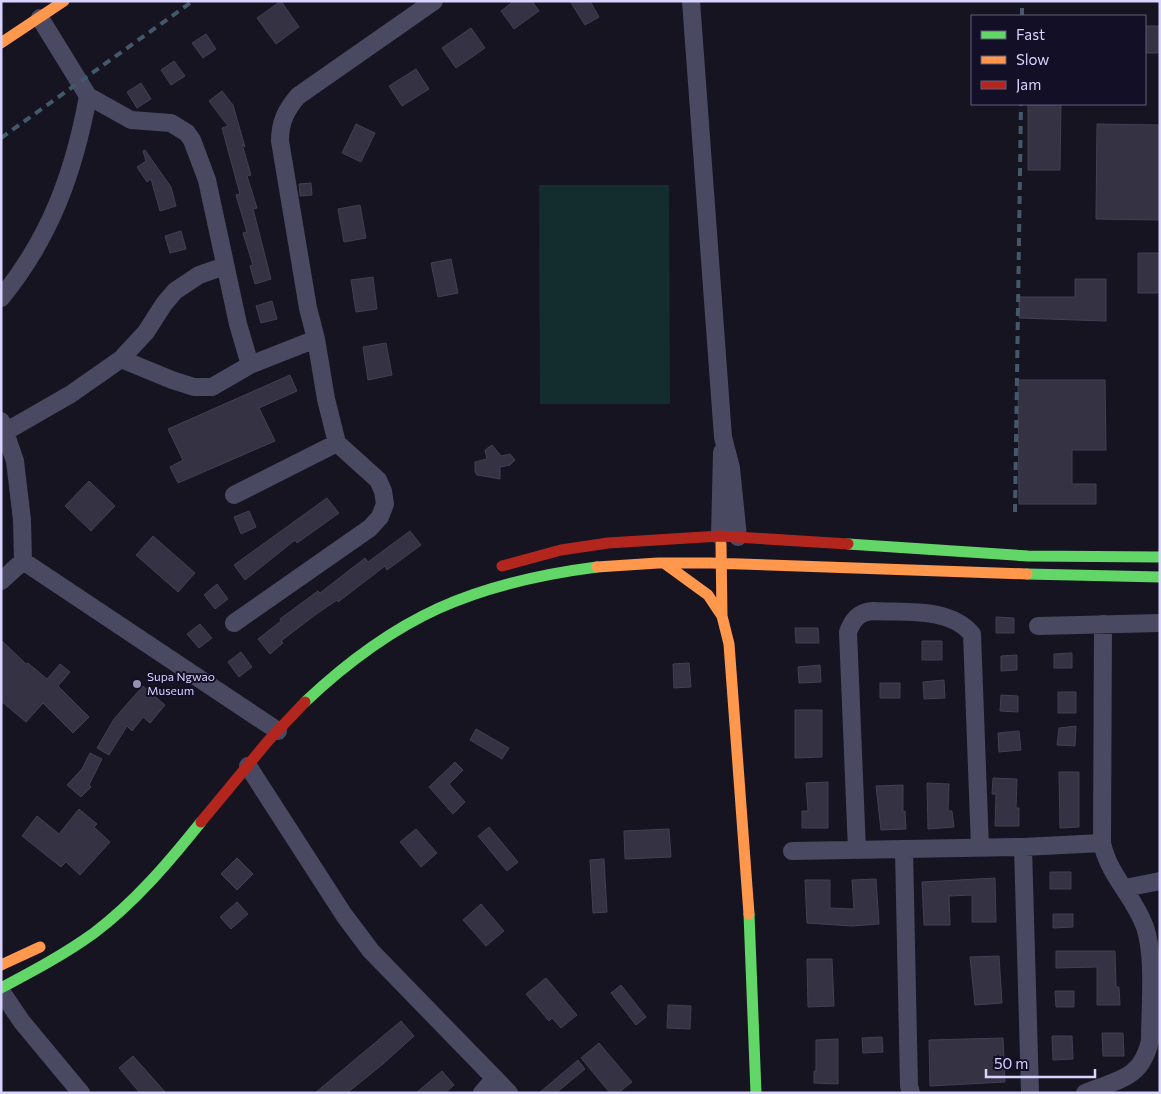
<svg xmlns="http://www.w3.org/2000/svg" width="1161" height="1094" font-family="Commissioner,sans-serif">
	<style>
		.green { fill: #132c2d }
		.building { fill: #343243; stroke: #433f54 }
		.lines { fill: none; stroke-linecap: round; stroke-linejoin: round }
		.street { stroke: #4a4962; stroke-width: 18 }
		.fast { stroke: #63d668; stroke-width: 11 }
		.slow { stroke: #ff974d; stroke-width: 11 }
		.jam { stroke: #b3261e; stroke-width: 11 }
		.rail { stroke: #43596b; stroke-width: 4; stroke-dasharray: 8 6; stroke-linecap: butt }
		.poi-dot { fill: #9591b1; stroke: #130f26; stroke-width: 2 }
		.labels { text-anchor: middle; stroke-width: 4; stroke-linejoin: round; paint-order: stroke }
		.poi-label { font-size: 12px; fill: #d9d4ff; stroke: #130f26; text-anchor: start }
	</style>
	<rect width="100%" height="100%" fill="#161421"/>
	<path class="green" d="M 539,185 L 669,185 L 670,404 L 540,404 Z"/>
	<path class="building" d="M 281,1 L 299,27 L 276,44 L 257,18 Z
		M 514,1 L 532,1 L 539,11 L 514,29 L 501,11 Z
		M 570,1 L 590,1 L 599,17 L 585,25 Z
		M 1145,26 L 1160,26 L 1160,53 L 1145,53 Z
		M 471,28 L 485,48 L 456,68 L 442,48 Z
		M 206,34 L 216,49 L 203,58 L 192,43 Z
		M 174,61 L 185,76 L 171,85 L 161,70 Z
		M 416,69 L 429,89 L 402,106 L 389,86 Z
		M 141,83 L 151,99 L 137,108 L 127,92 Z
		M 222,91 L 233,105 L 245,147 L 242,144 L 251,175 L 247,176 L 257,208 L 253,209 L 271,279 L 255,284 L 250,266 L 253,265 L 243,233 L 247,232 L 236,195 L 240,194 L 222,128 L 228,126 L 209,101 Z
		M 1028,104 L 1061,104 L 1060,170 L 1028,170 Z
		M 356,124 L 375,133 L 361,162 L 342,153 Z
		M 1097,124 L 1160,125 L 1160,220 L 1096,219 Z
		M 145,150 L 171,187 L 176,206 L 160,211 L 151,179 L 147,182 L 137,167 L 146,161 L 143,151 Z
		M 311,183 L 312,195 L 300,196 L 299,184 Z
		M 360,205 L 366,238 L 344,242 L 338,209 Z
		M 181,231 L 186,249 L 170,253 L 165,236 Z
		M 1138,253 L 1160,253 L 1160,293 L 1138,293 Z
		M 451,259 L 458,293 L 438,297 L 431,263 Z
		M 373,277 L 377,309 L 356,312 L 351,280 Z
		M 1075,279 L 1106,279 L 1106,321 L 1019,318 L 1019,297 L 1075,297 Z
		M 272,301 L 277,319 L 261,323 L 256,306 Z
		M 386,343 L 392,375 L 368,380 L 363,347 Z
		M 290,375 L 297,391 L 259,408 L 275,441 L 178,483 L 170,467 L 183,460 L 168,429 Z
		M 1018,380 L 1105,380 L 1106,450 L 1072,450 L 1072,484 L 1096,484 L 1096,504 L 1019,504 Z
		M 492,445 L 501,456 L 510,454 L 515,460 L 510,465 L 500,467 L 500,479 L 477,475 L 475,472 L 475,462 L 487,459 L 485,450 Z
		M 89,481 L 115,506 L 91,531 L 65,506 Z
		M 327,498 L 339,513 L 297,543 L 295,540 L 245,580 L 234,565 Z
		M 249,511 L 256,527 L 241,534 L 234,517 Z
		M 410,531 L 421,545 L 387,570 L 385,566 L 338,602 L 337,600 L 315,615 L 281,641 L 283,643 L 270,654 L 258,639 L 281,621 L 280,619 L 318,591 L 320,593 L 365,558 L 368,562 Z
		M 153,536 L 195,573 L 178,592 L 136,555 Z
		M 217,584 L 228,599 L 215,609 L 204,595 Z
		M 996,617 L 1014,618 L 1014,633 L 996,633 Z
		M 200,624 L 212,638 L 199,648 L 187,634 Z
		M 795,628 L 818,628 L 819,643 L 796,643 Z
		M 1,640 L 26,664 L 28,663 L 47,679 L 60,664 L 70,672 L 58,686 L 89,717 L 73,733 L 43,703 L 26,722 L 1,701 Z
		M 922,641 L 942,641 L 942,660 L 922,660 Z
		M 241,652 L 252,667 L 239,677 L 228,662 Z
		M 1072,653 L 1072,668 L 1054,668 L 1054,654 Z
		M 1017,655 L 1017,670 L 1001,671 L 1001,656 Z
		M 689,663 L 691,687 L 674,688 L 673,664 Z
		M 820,665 L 821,682 L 799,683 L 798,667 Z
		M 944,680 L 945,698 L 924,699 L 923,682 Z
		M 880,683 L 900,683 L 900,698 L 880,698 Z
		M 143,686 L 165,705 L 150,723 L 143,717 L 132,731 L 127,726 L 109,755 L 97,748 L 114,719 Z
		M 1058,692 L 1076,692 L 1076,713 L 1058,713 Z
		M 1001,695 L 1018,696 L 1018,712 L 1000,711 Z
		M 795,710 L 822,710 L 822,757 L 795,758 Z
		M 1076,726 L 1075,746 L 1057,745 L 1059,728 Z
		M 476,729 L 509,748 L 502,759 L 470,740 Z
		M 1019,731 L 1021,750 L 999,752 L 998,733 Z
		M 90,753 L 102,759 L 89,785 L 91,787 L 81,797 L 67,785 L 82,769 Z
		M 455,762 L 463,770 L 449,784 L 465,802 L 453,814 L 429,787 Z
		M 1059,772 L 1079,772 L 1079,827 L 1060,828 Z
		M 993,778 L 1017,779 L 1016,808 L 1019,808 L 1019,826 L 995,826 L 996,794 L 992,794 Z
		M 828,782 L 828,828 L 802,828 L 802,811 L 808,811 L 806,783 Z
		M 927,783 L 949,784 L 948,811 L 952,811 L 954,827 L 928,829 Z
		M 903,785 L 903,812 L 905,811 L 906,829 L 881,830 L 876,786 Z
		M 79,809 L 97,824 L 94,827 L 110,842 L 80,875 L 66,862 L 61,867 L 22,836 L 37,816 L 59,834 Z
		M 489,827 L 518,862 L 507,871 L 478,836 Z
		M 416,829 L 437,853 L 421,867 L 400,842 Z
		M 669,829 L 671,857 L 625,859 L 624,831 Z
		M 237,858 L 253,874 L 237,890 L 221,874 Z
		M 604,859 L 607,912 L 593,913 L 590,860 Z
		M 1050,872 L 1071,872 L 1071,889 L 1050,889 Z
		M 995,878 L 996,922 L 972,922 L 972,895 L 949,896 L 950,925 L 924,925 L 922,882 Z
		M 876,879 L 879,924 L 852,926 L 807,923 L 805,880 L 830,880 L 830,908 L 854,909 L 852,880 Z
		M 237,902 L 248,914 L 231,929 L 220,917 Z
		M 481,904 L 504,931 L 486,946 L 463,920 Z
		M 1053,914 L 1073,914 L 1073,927 L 1053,928 Z
		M 1056,951 L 1115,951 L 1116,987 L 1119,987 L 1120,1005 L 1097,1005 L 1097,967 L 1056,968 Z
		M 999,956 L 1002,1003 L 975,1005 L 970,957 Z
		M 807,959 L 832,959 L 834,1006 L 808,1007 Z
		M 546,978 L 577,1015 L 561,1028 L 552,1018 L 549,1021 L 526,994 Z
		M 621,985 L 646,1017 L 636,1025 L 611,993 Z
		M 1055,991 L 1074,991 L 1074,1007 L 1056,1007 Z
		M 668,1005 L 691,1006 L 690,1029 L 667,1028 Z
		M 401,1021 L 414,1036 L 383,1064 L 347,1093 L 315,1093 Z
		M 1102,1033 L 1123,1033 L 1124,1056 L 1103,1056 Z
		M 1052,1036 L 1072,1036 L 1073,1059 L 1053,1060 Z
		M 882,1037 L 883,1052 L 863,1053 L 862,1038 Z
		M 1003,1038 L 1005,1082 L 930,1086 L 929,1040 Z
		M 838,1039 L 838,1084 L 814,1083 L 814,1071 L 816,1071 L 816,1040 Z
		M 599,1043 L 632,1082 L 618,1093 L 610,1093 L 581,1058 Z
		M 133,1056 L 166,1093 L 140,1093 L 119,1068 Z
		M 578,1060 L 585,1069 L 556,1093 L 539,1093 Z
		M 442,1071 L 454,1085 L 445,1093 L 416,1093 Z"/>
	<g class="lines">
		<path class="street" d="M 691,1 L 723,437 L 731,468 L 738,537
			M 40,18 L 88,96 L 131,120 L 171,123 L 187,133 L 192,140 L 207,180 L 238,324 L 250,365
			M 1,298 C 50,238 74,173 88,96
			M 121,359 L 172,380 L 194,387 L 212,387 L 250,365 L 316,339
			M 5,432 L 71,394 L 121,359 L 146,332 L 164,304 L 175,291 L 199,275 L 225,266
			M 234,495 L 337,443
			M 720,536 L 722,452
			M 23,561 L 278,731
			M 1,581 L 23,561 L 22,520 L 15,461 L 1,421
			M 234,623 L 370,528 L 380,517 L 385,504 L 383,491 L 378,480 L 337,443 L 326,399 L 316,339 L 308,308 L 280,141 C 280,122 286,110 298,96 L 434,1
			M 1038,626 L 1160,623
			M 248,766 L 344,915 L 371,951 L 509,1093
			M 1023,847 L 1030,1093
			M 857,850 L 848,632 C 853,619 859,612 873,611 C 906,613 949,607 972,634 L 980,848
			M 904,850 L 909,1086 L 911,1093
			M 792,851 L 1023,847 L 1102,843
			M 1125,888 L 1160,881
			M 1,991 L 22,1022 L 81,1093
			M 482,1093 L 495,1078
			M 1085,1093 C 1118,1079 1141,1080 1150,1041 C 1150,1008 1155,956 1145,927 C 1134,896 1109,876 1102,843 L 1103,624"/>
		<path class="fast" d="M 848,544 L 1028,556 L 1160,557
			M 1027,574 L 1160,577
			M 305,702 C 396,616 473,583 597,567
			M 749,914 L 756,1093
			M 1,988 C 33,971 65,954 94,933 C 135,902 169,862 201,822"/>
		<path class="slow" d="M 1,43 L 64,1
			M 721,544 L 722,616 L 729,644 L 749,914
			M 664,563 L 708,595 L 722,616
			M 597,567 L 658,563 L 711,563 L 1027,574
			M 1,965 L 40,947"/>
		<path class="jam" d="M 502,566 L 561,550 L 608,543 L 720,536 L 848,544
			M 201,822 L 268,741 L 305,702"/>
		<path class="rail" d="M 1022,16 L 1022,1
			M 1,138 L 193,1
			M 1015,512 L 1021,104"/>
	</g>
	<circle class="poi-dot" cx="137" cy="684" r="5"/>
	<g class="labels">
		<g class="poi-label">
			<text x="147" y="681">Supa Ngwao<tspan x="147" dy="14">Museum</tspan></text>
		</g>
	</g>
	<rect width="1161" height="1094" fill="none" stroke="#d9d4ff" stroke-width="5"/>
	<rect x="971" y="15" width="175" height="90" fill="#130f26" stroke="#625e7d"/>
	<rect x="981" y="31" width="25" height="8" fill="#63d668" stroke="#625e7d"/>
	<text x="1016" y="40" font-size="15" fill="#d9d4ff">Fast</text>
	<rect x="981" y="56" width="25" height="8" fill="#ff974d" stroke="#625e7d"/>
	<text x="1016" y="65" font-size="15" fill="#d9d4ff">Slow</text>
	<rect x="981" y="81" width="25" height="8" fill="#b3261e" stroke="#625e7d"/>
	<text x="1016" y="90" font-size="15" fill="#d9d4ff">Jam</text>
	<path d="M986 1069v8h109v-8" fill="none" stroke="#d9d4ff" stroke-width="2.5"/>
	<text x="994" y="1069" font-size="15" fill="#d9d4ff" stroke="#130f26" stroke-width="4" paint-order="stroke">50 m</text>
</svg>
